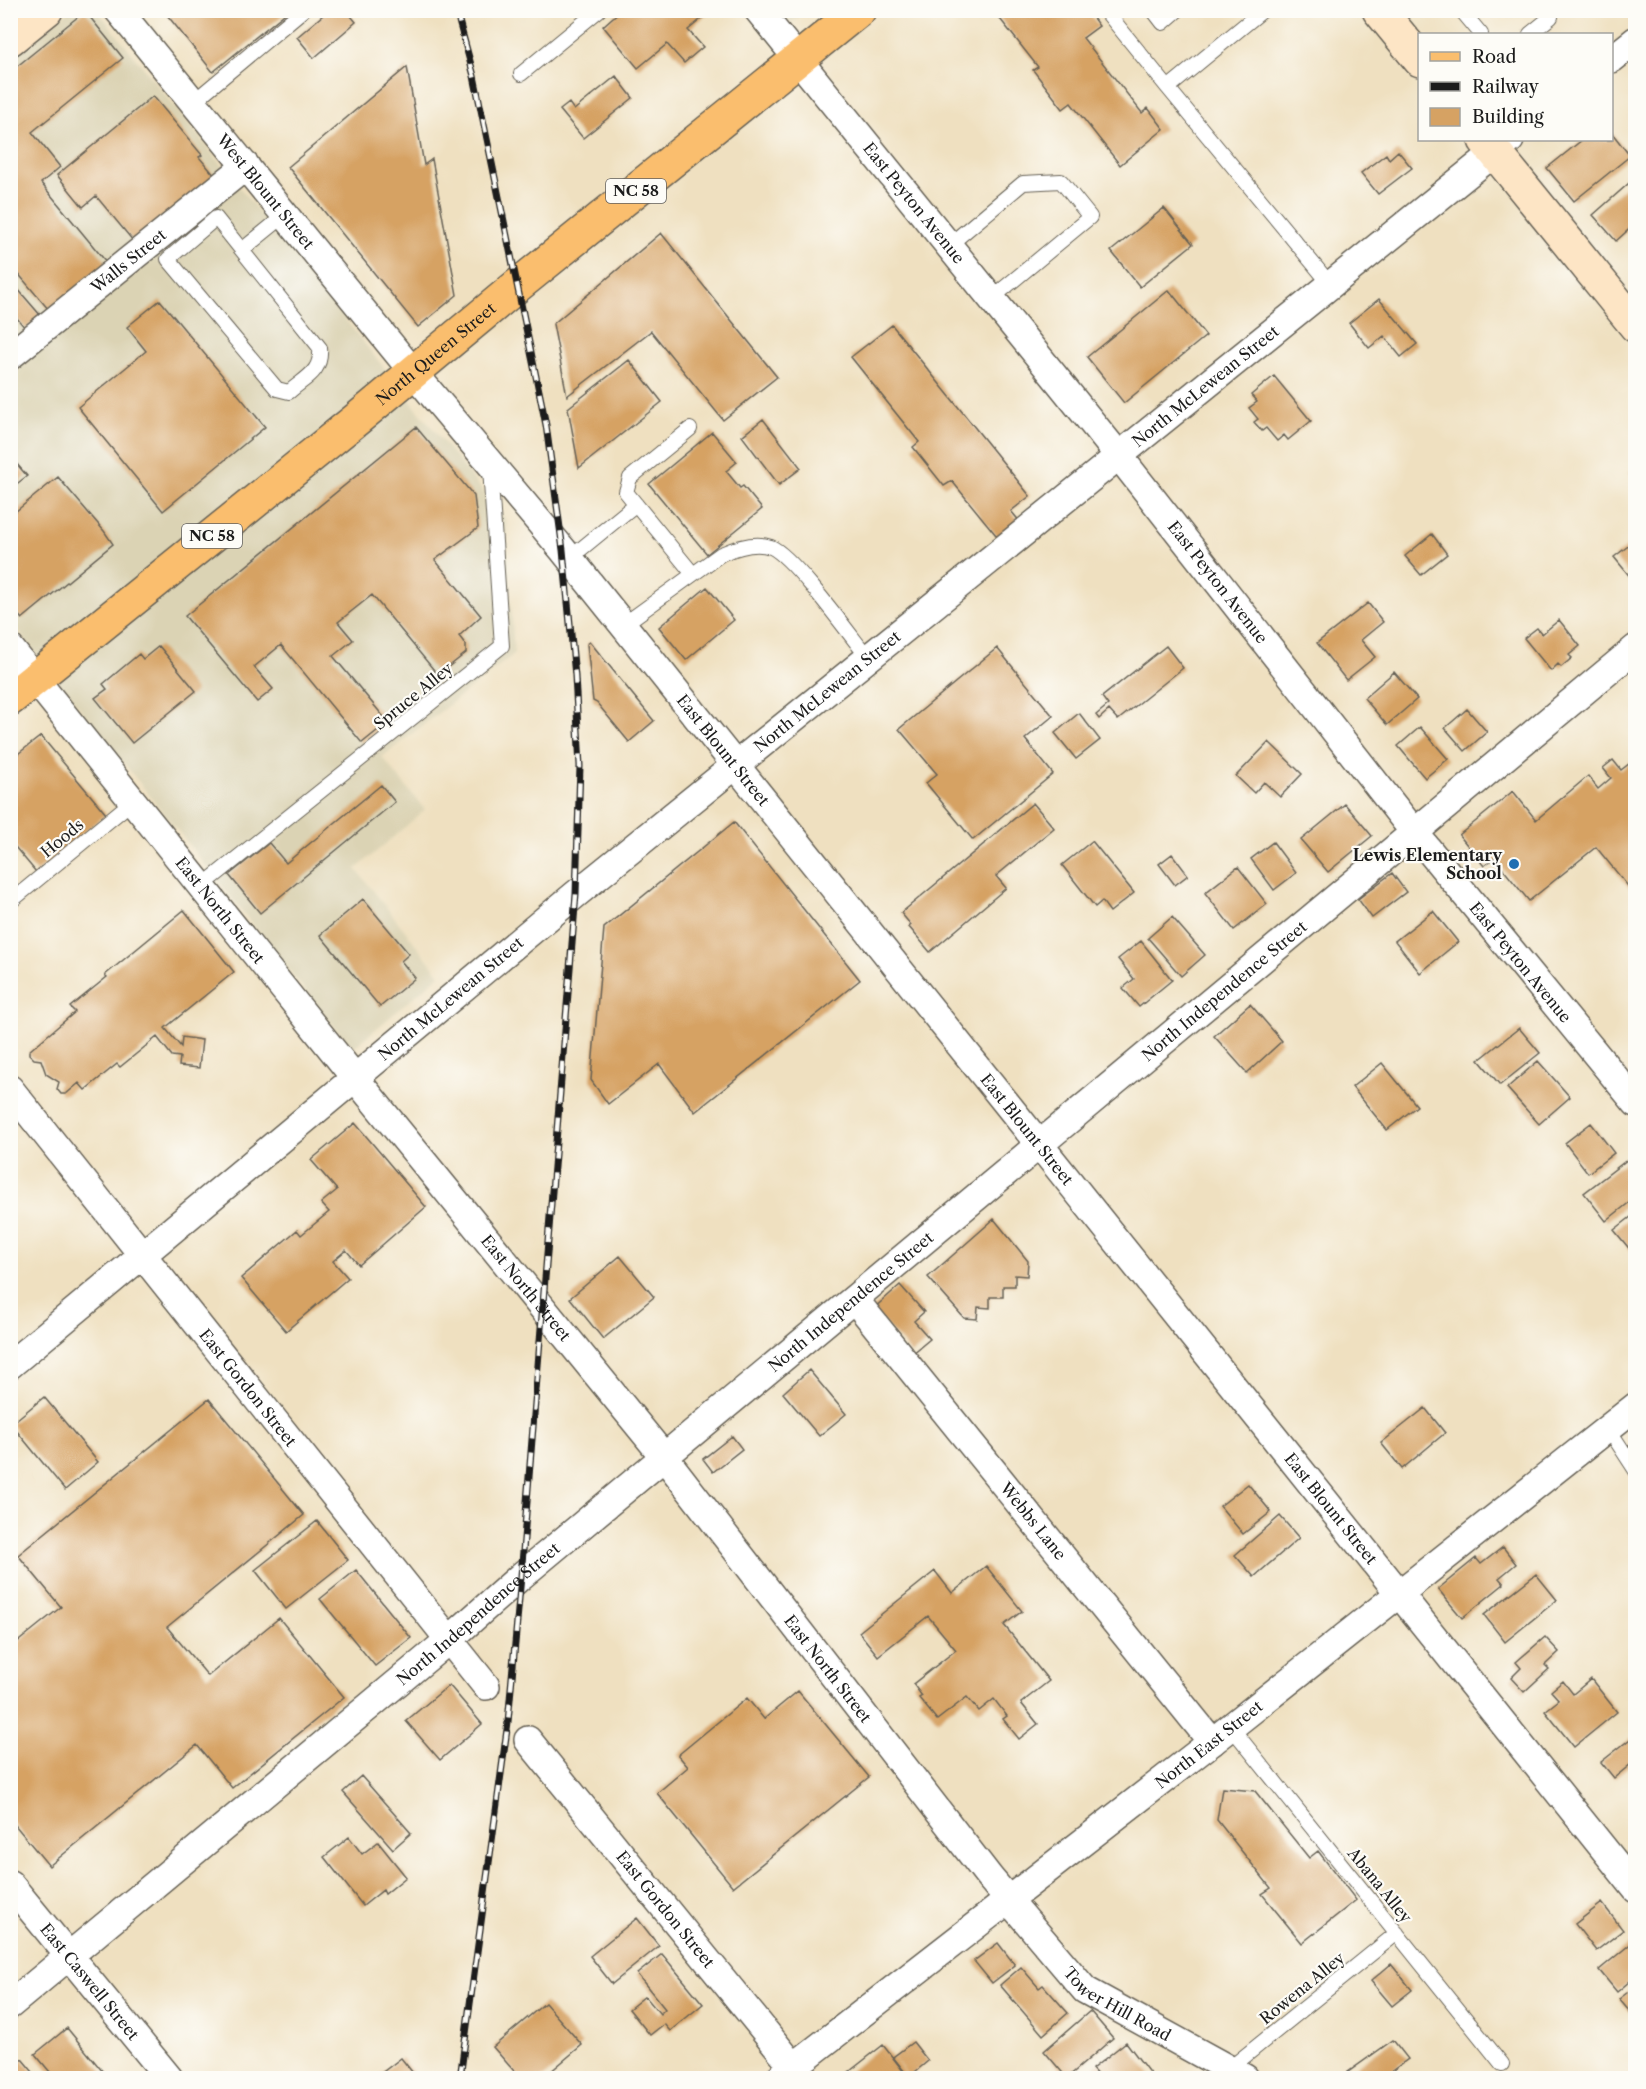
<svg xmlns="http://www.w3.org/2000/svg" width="1646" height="2089" font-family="'Libre Caslon Text',serif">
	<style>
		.built { fill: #dbd3b4 }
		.building { fill: #d6a263 }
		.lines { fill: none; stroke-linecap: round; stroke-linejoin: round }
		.lane-casing { stroke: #666155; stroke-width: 16 }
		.street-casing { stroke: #666155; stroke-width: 30 }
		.secondary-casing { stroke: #666155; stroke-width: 36 }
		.primary-casing { stroke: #666155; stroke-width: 36 }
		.lane { stroke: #fff; stroke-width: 14 }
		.street { stroke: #fff; stroke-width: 27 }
		.secondary { stroke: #fde5c5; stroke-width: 33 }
		.primary { stroke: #fabe6e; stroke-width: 33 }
		.rail-casing { stroke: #1c1c1c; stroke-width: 7 }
		.rail { stroke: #fdfcf7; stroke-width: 4.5; stroke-dasharray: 14; stroke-linecap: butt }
		.poi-dot { fill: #1f6fb2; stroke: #fdfcf7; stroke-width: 2 }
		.labels { text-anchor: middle; stroke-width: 4.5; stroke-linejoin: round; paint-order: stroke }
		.shield { fill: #fdfcf7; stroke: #605f5e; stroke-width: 1.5 }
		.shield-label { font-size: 15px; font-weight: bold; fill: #1c1c1c }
		.street-label { font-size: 16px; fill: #1c1c1c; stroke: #fdfcf7 }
		.poi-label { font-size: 16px; font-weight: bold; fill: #1c1c1c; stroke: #fdfcf7; text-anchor: end }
	</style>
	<rect width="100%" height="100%" fill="#fdfcf7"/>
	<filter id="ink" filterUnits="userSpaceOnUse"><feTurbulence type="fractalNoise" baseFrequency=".0167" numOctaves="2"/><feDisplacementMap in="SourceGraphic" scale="12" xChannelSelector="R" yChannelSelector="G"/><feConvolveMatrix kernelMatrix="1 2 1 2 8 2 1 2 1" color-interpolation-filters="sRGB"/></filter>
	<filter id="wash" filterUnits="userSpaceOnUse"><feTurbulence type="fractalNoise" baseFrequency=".008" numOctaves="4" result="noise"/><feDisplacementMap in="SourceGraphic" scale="24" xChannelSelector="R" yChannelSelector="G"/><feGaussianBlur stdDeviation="1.35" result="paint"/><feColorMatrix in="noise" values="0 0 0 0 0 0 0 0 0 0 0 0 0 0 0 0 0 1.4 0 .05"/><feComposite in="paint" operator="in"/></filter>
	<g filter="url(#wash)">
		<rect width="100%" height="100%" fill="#efe0c0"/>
		<path class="built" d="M 69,11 L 98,11 L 506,520 L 514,654 L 382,757 L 425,810 L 356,869 L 440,975 L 352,1049 L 11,622 L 11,58 Z
			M 781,11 L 807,11 L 791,23 Z"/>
		<g id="blocks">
			<path class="building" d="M 163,10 L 289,10 L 213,72 Z
				M 329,10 L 346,10 L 356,22 L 314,58 L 297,37 Z
				M 621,10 L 712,10 L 688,30 L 703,47 L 684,63 L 667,44 L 638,68 L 603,26 Z
				M 993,10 L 1070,10 L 1072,14 L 1076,10 L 1087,10 L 1099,26 L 1083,38 L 1142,113 L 1148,108 L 1164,129 L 1120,165 L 1071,103 L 1063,109 L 1033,70 L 1038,67 Z
				M 85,11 L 123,58 L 32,132 L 60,167 L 41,183 L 107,263 L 49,310 L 10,264 L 10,72 Z
				M 407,67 L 424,165 L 432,159 L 457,295 L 418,327 L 288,167 Z
				M 616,76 L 633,98 L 583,138 L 560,110 L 569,103 L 574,110 Z
				M 153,96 L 202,155 L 199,157 L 215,176 L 134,242 L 96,196 L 83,207 L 57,175 Z
				M 1612,133 L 1630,156 L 1574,201 L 1547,168 L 1582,140 L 1612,140 Z
				M 1398,151 L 1412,168 L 1378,194 L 1361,173 L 1386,154 L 1389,159 Z
				M 1636,177 L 1636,223 L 1616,241 L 1593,215 Z
				M 1164,208 L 1193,244 L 1140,287 L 1111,251 Z
				M 661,233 L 777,377 L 723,420 L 651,331 L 567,396 L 553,324 Z
				M 10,280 L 41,316 L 26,329 L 10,310 Z
				M 1169,290 L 1206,336 L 1124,403 L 1087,357 Z
				M 1379,299 L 1417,344 L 1401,357 L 1384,336 L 1369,348 L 1349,323 Z
				M 160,300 L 265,427 L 163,511 L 78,407 L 146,351 L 127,327 Z
				M 892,325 L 1030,496 L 1011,511 L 1021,523 L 1000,540 L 952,481 L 944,486 L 913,447 L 919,442 L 851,357 Z
				M 629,360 L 662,402 L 579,468 L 568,408 Z
				M 1274,376 L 1311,421 L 1288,440 L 1284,435 L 1277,441 L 1266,428 L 1262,431 L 1254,422 L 1258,419 L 1249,408 L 1257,402 L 1251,395 Z
				M 763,419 L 801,468 L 779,485 L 742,436 Z
				M 416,427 L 474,496 L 478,528 L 435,560 L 481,616 L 459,636 L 466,645 L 466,653 L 438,675 L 372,595 L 338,622 L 353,640 L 333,656 L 388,722 L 362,743 L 281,645 L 254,667 L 273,689 L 257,702 L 185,616 Z
				M 712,432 L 737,462 L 726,471 L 740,488 L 743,486 L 762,509 L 707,554 L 649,484 Z
				M 10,456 L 27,476 L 10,489 Z
				M 1636,466 L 1636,480 L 1629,472 Z
				M 58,477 L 104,531 L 113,544 L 22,619 L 10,606 L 10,516 Z
				M 1432,534 L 1447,554 L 1421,575 L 1405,556 Z
				M 1636,540 L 1636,584 L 1614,557 Z
				M 707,587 L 734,620 L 686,660 L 659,627 Z
				M 1368,603 L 1383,622 L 1361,640 L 1375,657 L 1346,680 L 1317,643 Z
				M 1559,620 L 1580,646 L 1569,655 L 1572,658 L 1561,667 L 1558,664 L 1551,671 L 1524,638 L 1537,628 L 1542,634 Z
				M 590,642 L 654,721 L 629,742 L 597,703 L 593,701 L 587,644 Z
				M 159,646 L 196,691 L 132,743 L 95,698 L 107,689 L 103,684 L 139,654 L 143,659 Z
				M 1166,646 L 1183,668 L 1118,720 L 1109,710 L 1099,719 L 1096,715 L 1108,705 L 1102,697 Z
				M 997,648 L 1053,716 L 1025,739 L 1053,774 L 973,840 L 926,783 L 937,774 L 899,729 Z
				M 1394,672 L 1417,699 L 1387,725 L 1364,698 Z
				M 1467,709 L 1487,732 L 1465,751 L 1445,728 Z
				M 1079,713 L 1100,740 L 1076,759 L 1055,733 Z
				M 1420,727 L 1448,759 L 1425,778 L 1398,746 Z
				M 41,736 L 106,814 L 36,872 L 10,841 L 10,760 Z
				M 1269,742 L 1302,774 L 1280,797 L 1264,782 L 1254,793 L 1236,776 Z
				M 1613,760 L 1621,770 L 1634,760 L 1636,762 L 1636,896 L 1596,847 L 1529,901 L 1494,858 L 1484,866 L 1459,835 L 1513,791 L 1536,820 L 1588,776 L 1598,789 L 1611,778 L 1603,768 Z
				M 381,785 L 395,802 L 260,913 L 229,875 L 269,843 L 286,863 Z
				M 1033,803 L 1054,828 L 996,876 L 1006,888 L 930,952 L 909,927 L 911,925 L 901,913 Z
				M 1345,804 L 1372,836 L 1328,872 L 1301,840 Z
				M 734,822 L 860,980 L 695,1112 L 659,1064 L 608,1104 L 591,1080 L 604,928 Z
				M 1092,841 L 1134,893 L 1110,912 L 1102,901 L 1095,907 L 1062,865 Z
				M 1273,842 L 1296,873 L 1274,890 L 1251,859 Z
				M 1172,854 L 1188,875 L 1175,885 L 1159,864 Z
				M 1238,867 L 1267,904 L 1234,930 L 1205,893 Z
				M 1392,873 L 1406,892 L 1372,918 L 1358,899 Z
				M 363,899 L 409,954 L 401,961 L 415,978 L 380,1007 L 320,935 Z
				M 184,910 L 234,972 L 165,1028 L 181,1047 L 182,1037 L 202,1040 L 199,1068 L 179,1066 L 180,1057 L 172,1056 L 157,1037 L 120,1067 L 117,1064 L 85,1090 L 79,1083 L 66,1094 L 61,1094 L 57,1089 L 59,1082 L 46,1074 L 41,1060 L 34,1059 L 29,1054 L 29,1051 L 75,1012 L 70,1007 L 107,977 L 105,975 Z
				M 1433,911 L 1458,942 L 1420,973 L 1395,941 Z
				M 1172,917 L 1205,955 L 1181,976 L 1148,938 Z
				M 1141,941 L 1172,980 L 1139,1007 L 1123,988 L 1134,979 L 1118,959 Z
				M 1250,1004 L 1282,1041 L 1247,1073 L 1214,1036 Z
				M 1519,1028 L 1540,1053 L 1500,1085 L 1479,1060 Z
				M 1538,1061 L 1570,1097 L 1539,1124 L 1507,1088 Z
				M 1382,1063 L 1417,1106 L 1387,1130 L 1352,1087 Z
				M 355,1123 L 426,1207 L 359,1265 L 346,1250 L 333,1261 L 348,1278 L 286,1331 L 241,1278 L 297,1230 L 301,1235 L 329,1212 L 321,1203 L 337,1190 L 311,1160 Z
				M 1591,1123 L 1614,1153 L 1588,1173 L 1565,1143 Z
				M 1632,1156 L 1636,1160 L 1636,1197 L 1606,1221 L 1584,1193 Z
				M 1636,1213 L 1636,1249 L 1632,1252 L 1614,1230 Z
				M 994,1219 L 1028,1261 L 1027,1276 L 1015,1275 L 1015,1286 L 1003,1286 L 1003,1297 L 990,1297 L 990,1308 L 978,1307 L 977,1319 L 964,1318 L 928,1277 Z
				M 620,1256 L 654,1297 L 603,1339 L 570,1298 Z
				M 900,1285 L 924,1312 L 914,1321 L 930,1339 L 912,1354 L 872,1310 Z
				M 809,1370 L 846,1414 L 819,1436 L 783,1393 Z
				M 44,1397 L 98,1462 L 65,1490 L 11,1424 Z
				M 209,1399 L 304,1515 L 167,1627 L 208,1676 L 279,1618 L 344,1697 L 232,1788 L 197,1745 L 49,1866 L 10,1819 L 10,1648 L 61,1607 L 18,1555 Z
				M 1425,1408 L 1445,1433 L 1402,1469 L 1381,1443 Z
				M 732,1436 L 742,1449 L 713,1472 L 703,1459 Z
				M 1636,1441 L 1636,1453 L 1629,1445 Z
				M 1248,1484 L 1271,1512 L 1243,1534 L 1220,1506 Z
				M 1280,1516 L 1299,1538 L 1254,1577 L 1235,1555 Z
				M 317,1521 L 348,1560 L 286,1609 L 255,1570 Z
				M 1503,1547 L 1516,1564 L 1499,1578 L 1504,1584 L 1462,1618 L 1438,1589 L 1476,1558 L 1481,1564 Z
				M 986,1566 L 1022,1611 L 1004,1625 L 1049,1681 L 1021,1703 L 1038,1724 L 1019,1739 L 1003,1719 L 1007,1716 L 994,1699 L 979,1711 L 967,1697 L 937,1720 L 919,1698 L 922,1696 L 913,1684 L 956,1650 L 928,1616 L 878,1656 L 859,1632 L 935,1571 L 952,1593 Z
				M 356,1570 L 411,1638 L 375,1666 L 320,1599 Z
				M 1536,1574 L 1557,1600 L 1505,1642 L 1484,1615 Z
				M 1545,1637 L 1559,1652 L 1545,1665 L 1549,1669 L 1524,1692 L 1511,1678 L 1521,1668 L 1516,1662 Z
				M 1591,1679 L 1617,1712 L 1574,1747 L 1545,1711 L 1559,1700 L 1551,1691 L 1563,1681 L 1573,1694 Z
				M 449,1685 L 482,1724 L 440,1760 L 406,1721 Z
				M 798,1691 L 869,1777 L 733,1887 L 657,1793 L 688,1767 L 678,1755 L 747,1698 L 764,1719 Z
				M 1634,1736 L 1636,1738 L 1636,1769 L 1631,1764 L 1614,1778 L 1601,1762 Z
				M 361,1776 L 411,1833 L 393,1849 L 343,1792 Z
				M 1222,1788 L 1255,1791 L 1309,1858 L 1318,1851 L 1356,1900 L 1302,1943 L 1262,1894 L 1271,1888 L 1217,1820 Z
				M 349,1837 L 362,1854 L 378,1842 L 406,1877 L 385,1894 L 383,1890 L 363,1906 L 324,1857 Z
				M 1602,1903 L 1623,1930 L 1596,1951 L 1575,1924 Z
				M 637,1918 L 659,1946 L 612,1984 L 590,1956 Z
				M 1634,1941 L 1636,1976 L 1617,1992 L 1599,1970 Z
				M 998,1943 L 1015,1965 L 992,1983 L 974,1961 Z
				M 662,1954 L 703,2004 L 670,2031 L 664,2024 L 650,2035 L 629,2009 L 645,1996 L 660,2014 L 665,2009 L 637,1974 Z
				M 1391,1964 L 1412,1990 L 1392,2006 L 1371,1981 Z
				M 1021,1967 L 1039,1988 L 1043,1985 L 1068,2013 L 1043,2035 L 1000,1985 Z
				M 1636,1986 L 1636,2019 L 1619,1999 Z
				M 545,2003 L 582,2045 L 543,2078 L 520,2078 L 493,2047 Z
				M 1090,2011 L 1113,2038 L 1067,2078 L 1044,2051 Z
				M 67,2028 L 108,2078 L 55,2078 L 35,2054 Z
				M 1393,2040 L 1408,2059 L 1382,2078 L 1346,2078 L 1344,2075 Z
				M 913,2042 L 928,2061 L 909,2077 L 893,2057 Z
				M 1126,2042 L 1151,2075 L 1147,2078 L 1100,2078 L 1092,2069 Z
				M 883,2045 L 907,2076 L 904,2078 L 848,2078 L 845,2075 Z
				M 401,2058 L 417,2078 L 375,2078 Z
				M 22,2059 L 38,2078 L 10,2078 L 10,2068 Z"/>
		</g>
	</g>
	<g filter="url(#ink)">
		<use href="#blocks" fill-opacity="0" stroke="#666155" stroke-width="1.5"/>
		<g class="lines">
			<g class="lane-casing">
				<path id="lane" d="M 1105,10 L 1168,88 L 1263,10
					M 1153,10 L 1163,23 L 1178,10
					M 1461,10 L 1481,34
					M 1530,34 L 1551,17 L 1546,10
					M 521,74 L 599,10
					M 1168,88 L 1330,284
					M 193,102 L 303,10
					M 216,218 L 320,348 C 322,372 306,377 289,392 L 277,389 L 168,259 Z
					M 948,246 L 1023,183 L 1061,181 L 1090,217 L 991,299
					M 242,250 L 285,215
					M 690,429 L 630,478 L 626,492 L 693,574
					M 570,558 L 636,504
					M 623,625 L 721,554 C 735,548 755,541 771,547 C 794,557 850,635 869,659
					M 202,886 L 502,646 L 490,468
					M 10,902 L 134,800
					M 1608,1428 L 1636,1471
					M 1231,1727 L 1502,2064
					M 1229,2069 L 1397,1933"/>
			</g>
			<g class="street-casing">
				<g id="street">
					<path id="s1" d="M 118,10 L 413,372 L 563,550 L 1636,1889"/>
					<path id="s2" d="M 758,10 L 1119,456 L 1414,832 L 1636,1103"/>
					<path d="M 1612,59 L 1636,40"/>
					<path id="s3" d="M 10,356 L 246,166"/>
					<path id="s4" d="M 10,648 L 355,1078 L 665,1458 L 990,1878 L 1085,1990 L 1245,2078"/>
					<path id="s5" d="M 10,1089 L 486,1686"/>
					<path id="s6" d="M 855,1300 L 1212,1742"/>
					<path id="s7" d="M 10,1365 L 576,894 L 1510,140"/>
					<path id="s8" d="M 528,1740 L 803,2078"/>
					<path id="s9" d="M 10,1884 L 169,2078"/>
					<path id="s10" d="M 10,2005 L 450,1639 L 521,1576 L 1636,648"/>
					<path id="s11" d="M 779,2078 L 1212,1742 L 1636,1406"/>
				</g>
			</g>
			<g class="secondary-casing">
				<path id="secondary" d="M 1379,10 L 1420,60
					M 10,39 L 46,10
					M 1485,140 L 1636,326"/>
			</g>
			<g class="primary-casing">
				<g id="primary">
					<path id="s12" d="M 10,699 L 357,419 L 517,286 L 859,10"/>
				</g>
			</g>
			<use href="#lane" class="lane"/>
			<use href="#street" class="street"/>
			<use href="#secondary" class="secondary"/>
			<use href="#primary" class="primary"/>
			<g class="rail-casing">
				<path id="rail" d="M 456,10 L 474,76 L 546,425 L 563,550 L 575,676 L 580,766 L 576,894 L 521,1576 L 508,1722 L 460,2078"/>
			</g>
			<use href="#rail" class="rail"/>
		</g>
	</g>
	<circle class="poi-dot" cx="1514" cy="864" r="6"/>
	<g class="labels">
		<g class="shield">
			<rect x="606" y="179" width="60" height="24" rx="4.5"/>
			<rect x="182" y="524" width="60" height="24" rx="4.5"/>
		</g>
		<g class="shield-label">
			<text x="636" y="196">NC 58</text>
			<text x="212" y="541">NC 58</text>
		</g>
		<g class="street-label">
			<text dy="6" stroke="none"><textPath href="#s1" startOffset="234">West Blount Street</textPath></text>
			<text dy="6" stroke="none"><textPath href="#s2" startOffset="248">East Peyton Avenue</textPath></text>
			<text dy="6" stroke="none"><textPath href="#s3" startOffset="152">Walls Street</textPath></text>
			<text dy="6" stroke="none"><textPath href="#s12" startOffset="548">North Queen Street</textPath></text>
			<text dy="6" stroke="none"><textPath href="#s7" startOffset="1545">North McLewean Street</textPath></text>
			<text dy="6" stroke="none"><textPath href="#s2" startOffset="734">East Peyton Avenue</textPath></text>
			<text dy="6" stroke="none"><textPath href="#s7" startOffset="1059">North McLewean Street</textPath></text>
			<text transform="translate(413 696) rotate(-39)" y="6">Spruce Alley</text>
			<text dy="6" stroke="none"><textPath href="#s1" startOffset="956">East Blount Street</textPath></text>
			<text transform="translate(62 838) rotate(-40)" y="6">Hoods</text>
			<text dy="6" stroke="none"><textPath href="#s4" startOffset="336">East North Street</textPath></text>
			<text dy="6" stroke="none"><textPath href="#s2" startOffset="1220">East Peyton Avenue</textPath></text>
			<text dy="6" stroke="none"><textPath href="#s10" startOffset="1582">North Independence Street</textPath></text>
			<text dy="6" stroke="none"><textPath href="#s7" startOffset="573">North McLewean Street</textPath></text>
			<text dy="6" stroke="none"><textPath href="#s1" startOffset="1442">East Blount Street</textPath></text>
			<text dy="6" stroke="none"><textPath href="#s4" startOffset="822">East North Street</textPath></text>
			<text dy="6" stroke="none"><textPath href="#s10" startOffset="1096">North Independence Street</textPath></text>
			<text dy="6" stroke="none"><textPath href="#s5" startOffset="382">East Gordon Street</textPath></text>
			<text dy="6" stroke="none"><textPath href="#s1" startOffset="1928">East Blount Street</textPath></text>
			<text dy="6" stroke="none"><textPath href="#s6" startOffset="284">Webbs Lane</textPath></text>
			<text dy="6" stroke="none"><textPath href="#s10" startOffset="610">North Independence Street</textPath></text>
			<text dy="6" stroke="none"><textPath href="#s4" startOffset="1308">East North Street</textPath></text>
			<text dy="6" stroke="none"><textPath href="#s11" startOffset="544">North East Street</textPath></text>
			<text transform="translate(1380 1885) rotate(51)" y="6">Abana Alley</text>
			<text dy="6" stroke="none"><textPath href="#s8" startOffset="218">East Gordon Street</textPath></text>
			<text dy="6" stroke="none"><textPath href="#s9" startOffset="126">East Caswell Street</textPath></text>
			<text transform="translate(1302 1988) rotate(-39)" y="6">Rowena Alley</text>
			<text dy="6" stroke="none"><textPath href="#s4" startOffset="1754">Tower Hill Road</textPath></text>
		</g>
		<g class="poi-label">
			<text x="1502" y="861">Lewis Elementary<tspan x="1502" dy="18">School</tspan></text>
		</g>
	</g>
	<rect width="1646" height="2089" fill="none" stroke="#fdfcf7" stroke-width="36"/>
	<rect x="1418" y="33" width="195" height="108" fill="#fdfcf7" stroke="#a3a29f" stroke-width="1.5"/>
	<rect x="1430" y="52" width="30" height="9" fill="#fabe6e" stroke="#a3a29f" stroke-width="1.5"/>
	<text x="1472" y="63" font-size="18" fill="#1c1c1c">Road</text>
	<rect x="1430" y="82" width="30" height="9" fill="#1c1c1c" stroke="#a3a29f" stroke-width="1.5"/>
	<text x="1472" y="93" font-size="18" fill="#1c1c1c">Railway</text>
	<rect x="1430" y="108" width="30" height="18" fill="#d6a263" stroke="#a3a29f" stroke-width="1.5"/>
	<text x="1472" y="123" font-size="18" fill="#1c1c1c">Building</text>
</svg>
